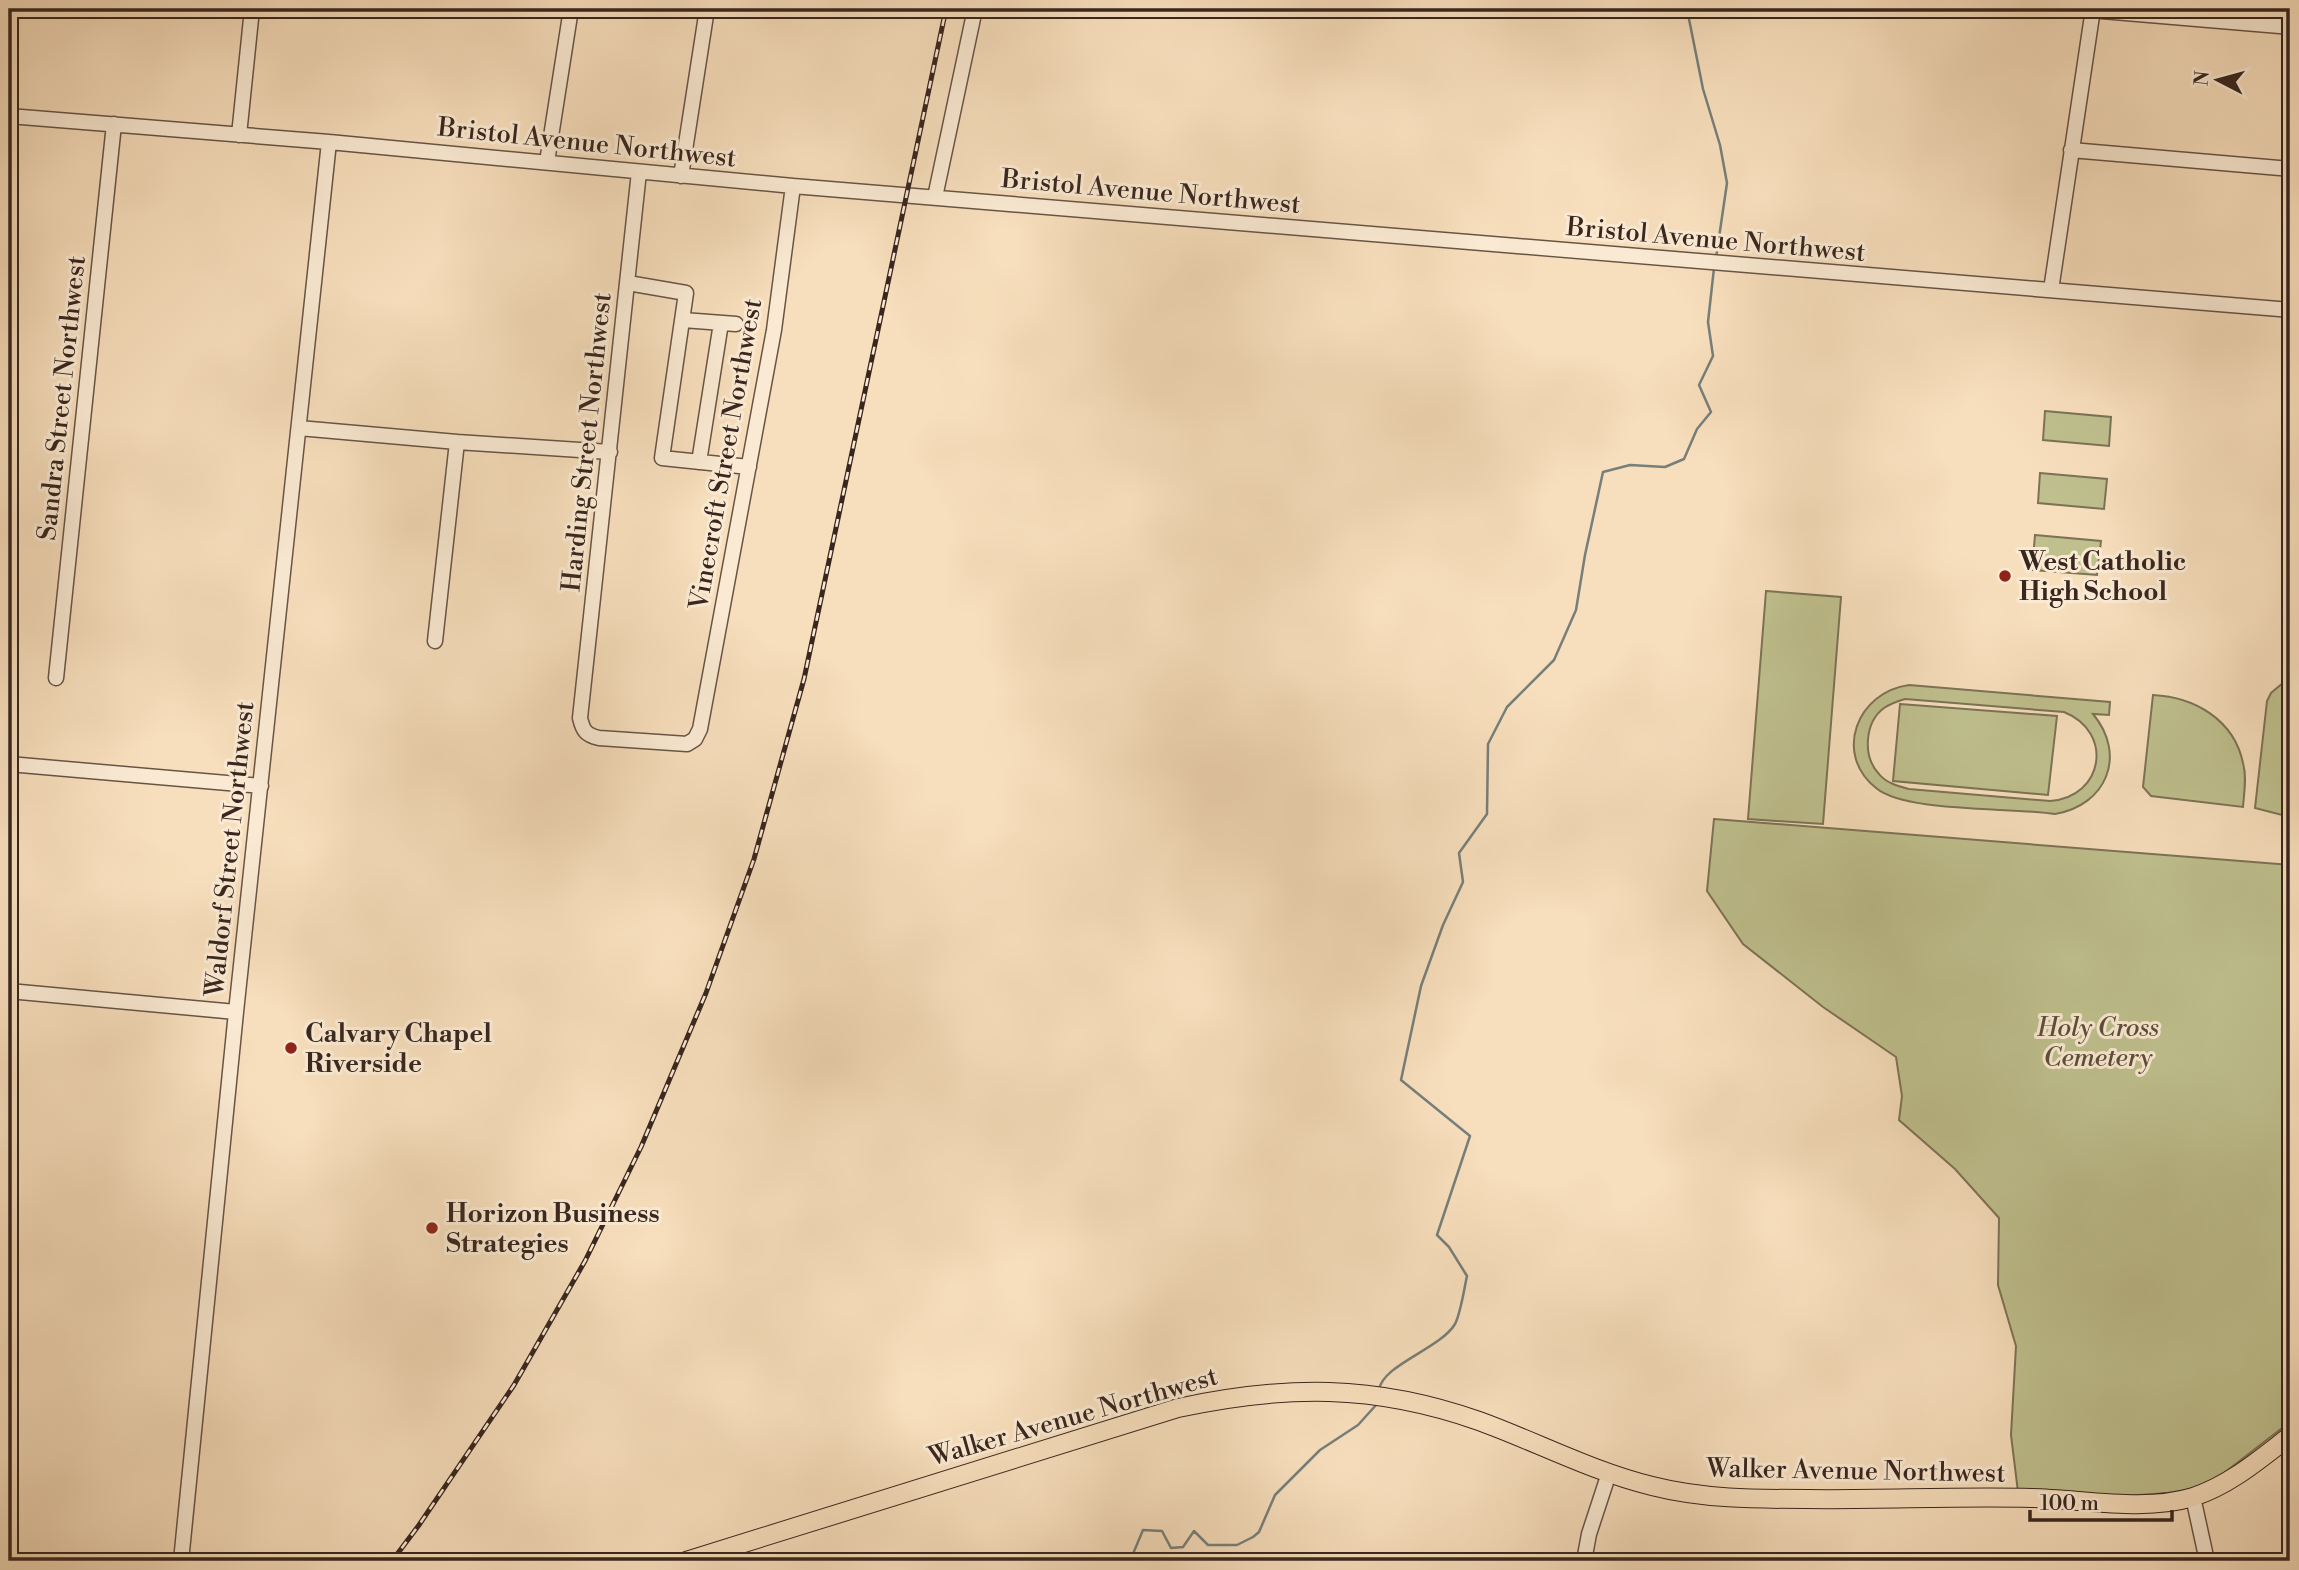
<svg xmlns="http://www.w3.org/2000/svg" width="2299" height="1570" font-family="'Libre Bodoni',serif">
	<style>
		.green { fill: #bfc08e; stroke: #7c7356; stroke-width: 2; fill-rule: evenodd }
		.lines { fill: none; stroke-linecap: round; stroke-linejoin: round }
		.stream { stroke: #767f7a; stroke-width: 2.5 }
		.minor-casing { stroke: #685446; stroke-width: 17 }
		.major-casing { stroke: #39261f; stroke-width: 20 }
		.minor { stroke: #faead3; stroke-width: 14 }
		.major { stroke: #f7debc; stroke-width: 18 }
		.rail-casing { stroke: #39261f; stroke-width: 5 }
		.rail { stroke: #faead3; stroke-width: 2.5; stroke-dasharray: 8; stroke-linecap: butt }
		.poi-dot { fill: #8f2418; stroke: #faead3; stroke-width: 2.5 }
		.labels { text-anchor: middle; stroke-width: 6; stroke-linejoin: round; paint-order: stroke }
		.street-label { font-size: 26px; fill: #39261f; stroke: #faead3 }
		.poi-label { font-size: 26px; font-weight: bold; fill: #39261f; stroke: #faead3; text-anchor: start }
		.park-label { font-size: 26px; font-style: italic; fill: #5a4c3b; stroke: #faead3 }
	</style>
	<rect width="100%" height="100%" fill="#f7debc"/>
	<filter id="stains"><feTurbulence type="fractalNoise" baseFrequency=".00286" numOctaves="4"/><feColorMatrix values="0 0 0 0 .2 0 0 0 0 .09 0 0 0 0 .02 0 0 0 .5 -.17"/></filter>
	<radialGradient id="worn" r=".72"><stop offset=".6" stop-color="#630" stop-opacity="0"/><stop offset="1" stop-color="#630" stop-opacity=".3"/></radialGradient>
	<path class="green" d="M 2045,411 L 2111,417 L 2109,446 L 2043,440 Z
		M 2040,473 L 2107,479 L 2104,509 L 2038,503 Z
		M 2035,535 L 2101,541 L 2097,575 L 2032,570 Z
		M 1766,591 L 1841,597 L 1823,824 L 1748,819 Z
		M 2290,677 L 2290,817 L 2255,808 L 2267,701 L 2271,693 Z
		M 1909,685 L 2110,702 L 2109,715 L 2093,714 C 2127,755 2107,805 2055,814 C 2011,807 1906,813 1876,788 C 1833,754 1857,692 1909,685 ZM 1905,699 L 2064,712 C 2114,732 2104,797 2050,801 L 1909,789 C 1898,786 1886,783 1879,774 C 1862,756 1865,722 1884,708 C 1890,704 1898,701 1905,699 Z
		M 2153,695 C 2195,697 2234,720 2243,763 C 2247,777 2244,793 2243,807 L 2151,796 L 2143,787 Z
		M 1900,704 L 2057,716 L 2048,795 L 1893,781 Z
		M 1714,819 L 2290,865 L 2290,1422 L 2224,1473 L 2198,1488 L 2168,1493 L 2111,1497 L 2018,1492 L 2011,1435 L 2016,1346 L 1998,1285 L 1999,1218 L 1955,1169 L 1899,1120 L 1902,1096 L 1896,1057 L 1823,1007 L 1743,944 L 1707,891 Z"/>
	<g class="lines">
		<path class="stream" d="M 1687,9 L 1703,89 L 1720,145 L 1727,183 L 1716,258
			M 1379,1390 C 1382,1365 1440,1349 1455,1324 C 1461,1312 1464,1289 1467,1276 L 1449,1247 L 1437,1235 L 1470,1136 L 1401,1080 L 1421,986 L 1443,925 L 1463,882 L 1459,853 L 1487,814 L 1488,744 L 1507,707 L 1554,660 L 1576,610 L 1585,555 L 1603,472 L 1630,465 L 1665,467 L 1684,459 L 1697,429 L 1711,412 L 1699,385 L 1713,356 L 1708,322 L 1714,268
			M 1130,1561 L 1143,1530 L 1162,1531 L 1171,1548 L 1183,1547 L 1194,1531 L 1208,1545 L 1237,1545 L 1253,1537 L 1259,1532 L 1275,1495 L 1320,1450 L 1358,1425 L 1377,1404"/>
		<g class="minor-casing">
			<path id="minor" d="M 2078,9 L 2290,27
				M 9,116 L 329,142 L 793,186 L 2290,310
				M 239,135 L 252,9
				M 2071,150 L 2290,169
				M 547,162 L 571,9
				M 639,172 L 580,718 C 583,731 586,735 599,738 L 687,744 L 695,739 L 700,729 L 774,330 L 793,186
				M 681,176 L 707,9
				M 935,197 L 975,9
				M 628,283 L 686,293 L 662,458 L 749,467
				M 2051,290 L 2093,9
				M 683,320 L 736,324
				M 299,428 L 457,442 L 610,452
				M 699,462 L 721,323
				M 435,641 L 457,442
				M 56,678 L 114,124
				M 9,764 L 261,786
				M 9,991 L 236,1012
				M 2193,1497 L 2207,1561
				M 181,1561 L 236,1012 L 329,142
				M 1584,1561 L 1589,1534 L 1609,1473"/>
		</g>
		<g class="major-casing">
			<path id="major" d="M 686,1561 L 1178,1408 C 1285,1385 1374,1384 1479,1421 C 1537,1442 1591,1471 1652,1486 C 1703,1499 1754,1499 1807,1499 C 1882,1500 1957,1496 2032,1498 C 2082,1499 2145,1512 2193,1497 C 2230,1485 2260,1459 2290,1436"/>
		</g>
		<use href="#minor" class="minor"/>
		<use href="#major" class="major"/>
		<g class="rail-casing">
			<path id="rail" d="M 392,1561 L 419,1525 L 514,1385 L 585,1261 L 641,1147 L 706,993 L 754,859 L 804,679 L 946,9"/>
		</g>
		<use href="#rail" class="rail"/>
	</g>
	<g class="poi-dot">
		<circle cx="2005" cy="576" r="7"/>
		<circle cx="291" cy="1048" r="7"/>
		<circle cx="432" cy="1228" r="7"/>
	</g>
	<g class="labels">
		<g class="street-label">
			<text transform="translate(587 142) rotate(6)" y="9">Bristol Avenue Northwest</text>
			<text transform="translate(1151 191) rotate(5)" y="9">Bristol Avenue Northwest</text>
			<text transform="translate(1716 239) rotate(5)" y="9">Bristol Avenue Northwest</text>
			<text transform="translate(61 398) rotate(-84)" y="9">Sandra Street Northwest</text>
			<text transform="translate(586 442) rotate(-84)" y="9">Harding Street Northwest</text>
			<text transform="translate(725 454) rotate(-80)" y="9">Vinecroft Street Northwest</text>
			<text transform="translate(229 849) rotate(-84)" y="9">Waldorf Street Northwest</text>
			<text transform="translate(1073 1416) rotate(-16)" y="9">Walker Avenue Northwest</text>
			<text transform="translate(1856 1470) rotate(1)" y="9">Walker Avenue Northwest</text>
		</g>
		<g class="poi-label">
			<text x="2019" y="570">West Catholic<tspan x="2019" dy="30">High School</tspan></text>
			<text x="305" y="1042">Calvary Chapel<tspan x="305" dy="30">Riverside</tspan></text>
			<text x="446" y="1222">Horizon Business<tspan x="446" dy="30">Strategies</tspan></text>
		</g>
		<g class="park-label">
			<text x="2098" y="1036">Holy Cross<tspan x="2098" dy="30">Cemetery</tspan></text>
		</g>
	</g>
	<rect width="2299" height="1570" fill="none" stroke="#f7debc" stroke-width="35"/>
	<rect x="10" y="10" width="2278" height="1549" fill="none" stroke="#39261f" stroke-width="3.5"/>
	<rect x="18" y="18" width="2264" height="1535" fill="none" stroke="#39261f" stroke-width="2"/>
	<g transform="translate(2218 80) rotate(276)" stroke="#faead3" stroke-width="5" paint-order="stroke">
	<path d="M0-5L12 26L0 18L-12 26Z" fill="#39261f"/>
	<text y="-10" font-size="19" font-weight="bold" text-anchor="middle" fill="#39261f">N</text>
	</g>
	<path d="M2030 1510v10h142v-10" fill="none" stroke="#39261f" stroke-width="3.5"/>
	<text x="2040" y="1510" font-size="21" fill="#39261f" stroke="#faead3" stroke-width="5" paint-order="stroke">100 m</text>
	<rect width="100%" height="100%" filter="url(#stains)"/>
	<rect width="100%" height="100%" fill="url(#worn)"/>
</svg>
